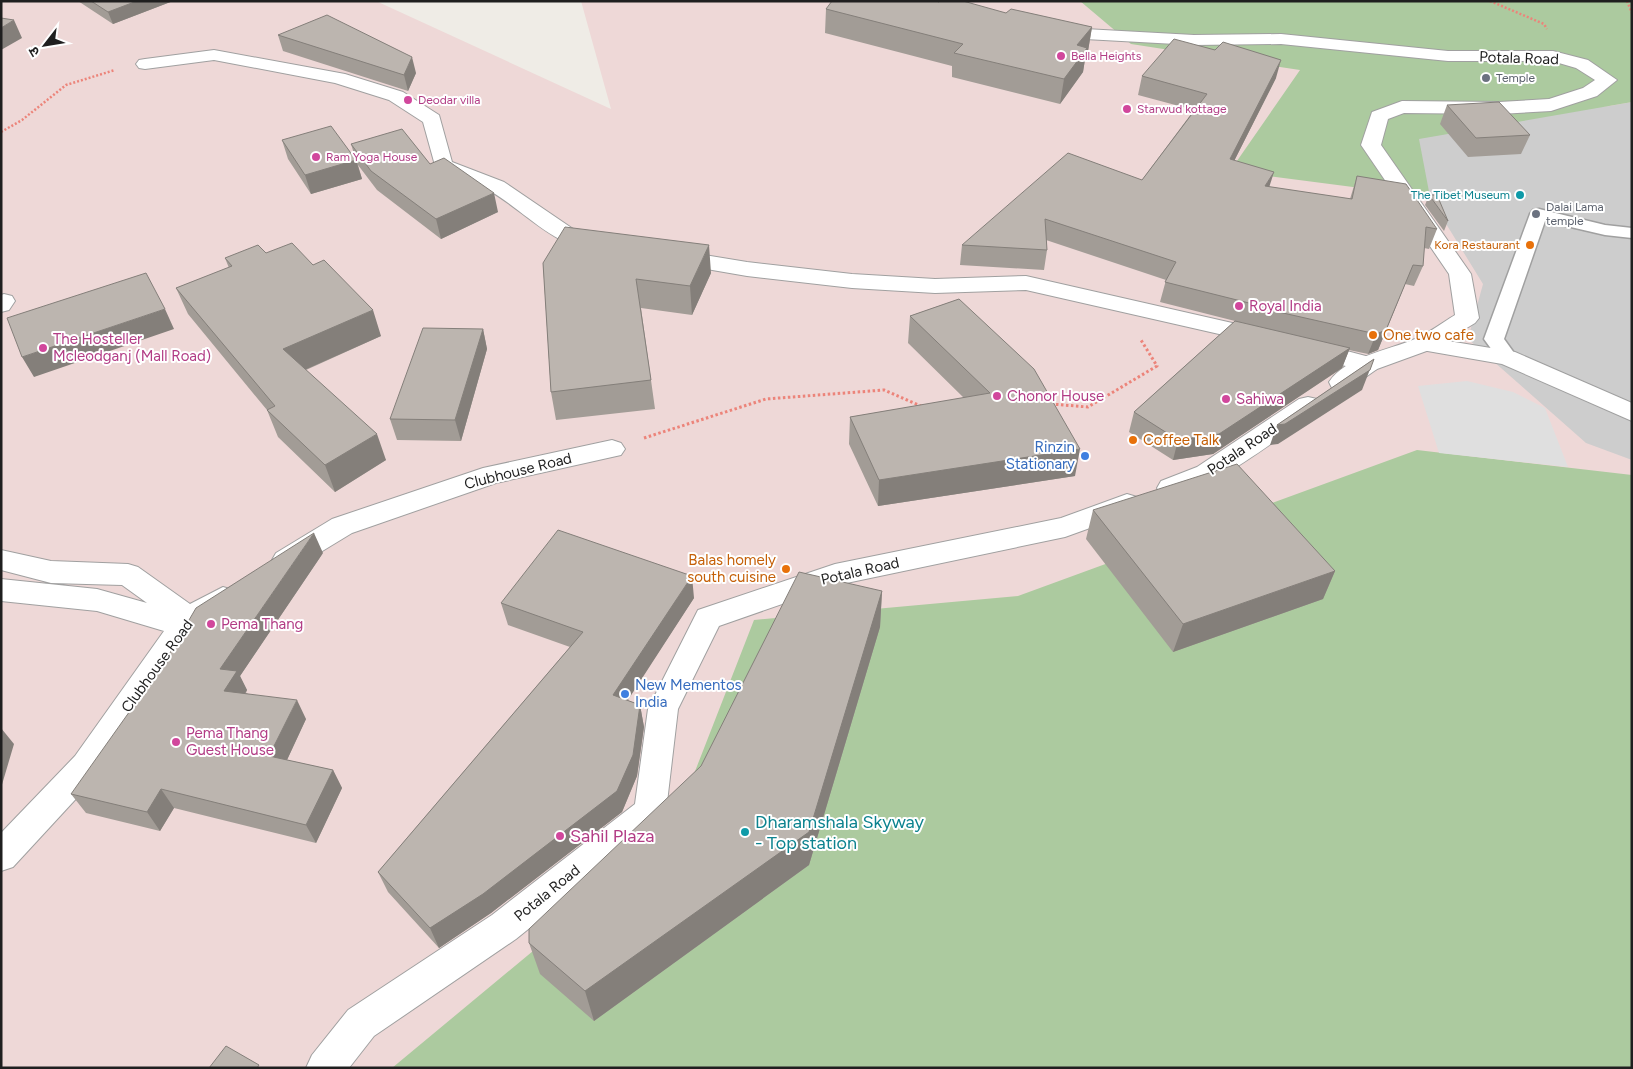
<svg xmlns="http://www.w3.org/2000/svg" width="1633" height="1069" font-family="Figtree,'Noto Sans Devanagari',sans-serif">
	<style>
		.commercial { fill: #eed8d7 }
		.religious { fill: #cdcdcd }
		.forest { fill: #acca9f }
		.parking { fill: #dfdfdf }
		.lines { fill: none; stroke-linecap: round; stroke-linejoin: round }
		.service-casing { stroke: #a0a0a0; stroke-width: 3 }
		.minor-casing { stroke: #a0a0a0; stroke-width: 2 }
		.tertiary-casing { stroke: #a0a0a0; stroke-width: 2 }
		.path-far1 { stroke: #ec847a; stroke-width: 2.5; stroke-dasharray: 2 2; stroke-linecap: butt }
		.path { stroke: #ec847a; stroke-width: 3; stroke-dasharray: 2.5 2.5; stroke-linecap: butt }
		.service { fill: #fff; fill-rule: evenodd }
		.minor { fill: #fff; fill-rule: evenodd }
		.tertiary { fill: #fff; fill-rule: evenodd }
		.wall { fill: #a29c96 }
		.shaded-wall { fill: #847f7a }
		.building { fill: #bcb5af; stroke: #847f7a }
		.hotel-dot { fill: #d1479c; stroke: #fff; stroke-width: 2 }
		.worship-dot { fill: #6b7280; stroke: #fff; stroke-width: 2 }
		.culture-dot { fill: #0f9aa8; stroke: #fff; stroke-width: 2 }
		.food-dot { fill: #e8710a; stroke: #fff; stroke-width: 2 }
		.shop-dot { fill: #3f7fe0; stroke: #fff; stroke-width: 2 }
		.labels { text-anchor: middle; stroke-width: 4; stroke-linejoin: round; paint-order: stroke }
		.far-hotel-label { font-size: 12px; fill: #b23c85; stroke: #fff; text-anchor: start }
		.far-worship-label { font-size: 12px; fill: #5b616d; stroke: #fff; text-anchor: start }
		.far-culture-label { font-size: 12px; fill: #0d838f; stroke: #fff; text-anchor: end }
		.far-food-label { font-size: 12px; fill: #c56008; stroke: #fff; text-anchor: end }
		.street-label { font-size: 15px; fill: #1f1f1f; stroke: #fff }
		.hotel-label { font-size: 15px; fill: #b23c85; stroke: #fff; text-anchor: start }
		.food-label { font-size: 15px; fill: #c56008; stroke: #fff; text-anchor: start }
		.shop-label { font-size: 15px; fill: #366cbe; stroke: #fff; text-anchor: end }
		.near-culture-label { font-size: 18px; fill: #0d838f; stroke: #fff; text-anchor: start }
		.near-hotel-label { font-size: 18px; fill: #b23c85; stroke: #fff; text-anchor: start }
	</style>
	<rect width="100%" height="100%" fill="#efece6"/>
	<path class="commercial" d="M 1,1 L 376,1 L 611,109 L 581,1 L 1395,1 L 1632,36 L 1632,690 L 1019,1068 L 1,1068 Z"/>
	<path class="religious" d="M 1632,102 L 1632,460 L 1586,443 L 1468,339 L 1483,284 L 1397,144 L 1407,121 L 1610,106 Z"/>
	<path class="forest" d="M 1080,1 L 1632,1 L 1632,102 L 1419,139 L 1430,197 L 1230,171 L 1300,70 L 1131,44 Z
		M 1417,450 L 1632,475 L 1632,1068 L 392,1068 L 669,838 L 754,620 L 1018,596 Z"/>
	<path class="parking" d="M 1467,381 L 1513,392 L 1545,408 L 1568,467 L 1439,453 L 1418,386 Z"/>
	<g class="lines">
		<g class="service-casing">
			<path id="service" d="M 1539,209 L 1605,225 L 1632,228 L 1632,238 L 1605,235 L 1545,221 L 1504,339 L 1517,357 L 1514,361 L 1507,363 L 1500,361 L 1484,339 L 1530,214 L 1533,210 Z"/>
		</g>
		<g class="minor-casing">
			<path id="minor" d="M 214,50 L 345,74 L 403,92 L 439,115 L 452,162 L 504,182 L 579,233 L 605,238 L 608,243 L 605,248 C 564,258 523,209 490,191 C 474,181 453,176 436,169 L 423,122 L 389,100 L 335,83 L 214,60 L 145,69 L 139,68 L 136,64 L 139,60 L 145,59 Z
				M 674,250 L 747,262 L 852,274 L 935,279 L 1026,276 L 1263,330 L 1271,332 L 1275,337 L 1271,342 L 1263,344 L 1026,290 L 935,293 L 852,288 L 747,276 L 666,262 L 663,257 L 666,252 Z
				M 4,294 L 12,296 L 15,301 L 9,310 L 1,312 L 1,295 Z
				M 1424,337 L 1515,352 L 1632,403 L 1632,421 L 1502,364 L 1416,349 L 1412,344 L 1416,339 Z
				M 1309,341 L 1377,359 L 1380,364 L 1377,369 L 1368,372 L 1301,354 L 1297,349 L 1301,344 Z
				M 612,440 L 621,443 L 625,449 L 621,455 L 496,483 L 352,533 L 296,567 L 286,570 L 276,567 L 272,560 L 276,553 L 332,519 L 483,468 Z
				M 1,550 L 51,561 L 128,564 L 138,567 L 190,604 L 223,587 L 233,590 L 237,598 L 233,606 L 199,626 L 97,776 L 13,867 L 1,871 L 1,833 L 75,756 L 164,631 L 97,611 L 1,601 L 1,579 L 97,589 L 147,603 L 122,585 L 51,583 L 1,570 Z"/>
		</g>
		<g class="tertiary-casing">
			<path id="tertiary" d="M 1054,24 L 1085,29 L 1194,35 L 1281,34 L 1448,51 L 1553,51 L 1588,60 L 1617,80 L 1597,96 L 1551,111 L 1499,114 L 1404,113 L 1388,119 L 1381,145 L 1471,274 L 1479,318 L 1475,323 L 1432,349 L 1377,369 L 1350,388 L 1341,390 L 1332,388 L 1329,382 C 1345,357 1389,350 1415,339 C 1429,333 1442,323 1455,315 L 1449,274 L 1361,145 L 1372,112 L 1402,101 L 1499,102 L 1549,99 L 1583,88 L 1595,80 L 1576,68 L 1552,61 L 1448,61 L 1281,44 L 1194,45 L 1085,39 L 1048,33 L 1045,29 L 1048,25 Z
				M 1308,397 L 1317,399 L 1320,405 L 1317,411 C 1286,432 1195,505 1161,495 L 1157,488 L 1161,481 L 1197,467 L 1299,399 Z
				M 1127,494 L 1137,497 L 1140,504 L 1137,511 L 1065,537 L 837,585 L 719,626 L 678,709 L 666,811 L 662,821 L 516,939 L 374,1036 L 349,1068 L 306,1068 L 312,1055 L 348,1010 L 492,915 L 635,804 L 648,709 L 698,610 L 835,564 L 1061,518 Z"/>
		</g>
		<path class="path-far1" d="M 1490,1 L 1544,24 L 1547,29
			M 1627,1 L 1632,13
			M 1,132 L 22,120 L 66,85 L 115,70"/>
		<path class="path" d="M 1051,404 L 1088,407 L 1157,366 L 1141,340
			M 644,438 L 766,399 L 884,390 L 923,407"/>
		<use href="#service" class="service"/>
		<use href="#minor" class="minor"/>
		<use href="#tertiary" class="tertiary"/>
	</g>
	<path class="wall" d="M 78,1 L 173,1 L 113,24 Z
		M 826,9 L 1006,13 L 1092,27 L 1088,51 L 1086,53 L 1083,72 L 1060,104 L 952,77 L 952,66 L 825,33 Z
		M 278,35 L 416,73 L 408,91 L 283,51 Z
		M 1142,76 L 1276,78 L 1234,161 L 1270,187 L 1350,199 L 1357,176 L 1437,229 L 1429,249 L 1424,248 L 1423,266 L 1414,286 L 1405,284 L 1378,350 L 1368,354 L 1349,350 L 1342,368 L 1213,454 L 1173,460 L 1129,432 L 1134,412 L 1235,321 L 1160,302 L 1166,280 L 1046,240 L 1047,250 L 1044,270 L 960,265 L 962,245 L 1142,180 L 1194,110 L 1138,95 Z
		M 1447,105 L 1530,135 L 1521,154 L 1468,157 L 1440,124 Z
		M 282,140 L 355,157 L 351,144 L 430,164 L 498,212 L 441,239 L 377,190 L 358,165 L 362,179 L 311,194 L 288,159 Z
		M 1429,195 L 1448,221 L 1444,231 L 1425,205 Z
		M 266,253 L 381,336 L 306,370 L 386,460 L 335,492 L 278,437 L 267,410 L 188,314 L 176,288 L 229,268 L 225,258 Z
		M 543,263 L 711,273 L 692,315 L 641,308 L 655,409 L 556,420 L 551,392 Z
		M 959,299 L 1075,476 L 878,506 L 849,444 L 850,417 L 964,398 L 908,343 L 910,316 Z
		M 483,329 L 487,349 L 461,441 L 397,440 L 390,419 Z
		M 1093,510 L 1335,571 L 1323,599 L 1173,652 L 1086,539 Z
		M 323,553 L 240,676 L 247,690 L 246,693 L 306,719 L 287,760 L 333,770 L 342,788 L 316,843 L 174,808 L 160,831 L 86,813 L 71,794 Z
		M 882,591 L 880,627 L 809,865 L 594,1021 L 540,974 L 529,943 L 701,766 Z
		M 694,598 L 627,700 L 640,705 L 644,727 L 637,776 L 622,812 L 491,913 L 439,948 L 388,892 L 378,872 L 570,647 L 508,625 L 501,603 Z"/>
	<path class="shaded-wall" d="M 137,1 L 173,1 L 113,24 L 108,12 Z
		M 14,20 L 22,38 L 1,50 L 1,28 Z
		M 1092,27 L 1088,51 L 1086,53 L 1083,72 L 1060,104 L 1064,79 L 1077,45 Z
		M 412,57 L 416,73 L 408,91 L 404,75 Z
		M 1281,60 L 1276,78 L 1225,179 L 1230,159 Z
		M 356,160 L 362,179 L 311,194 L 305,175 Z
		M 1274,172 L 1268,191 L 1265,186 Z
		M 494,193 L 498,212 L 441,239 L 436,219 Z
		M 709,245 L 711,273 L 692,315 L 690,286 Z
		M 1413,265 L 1378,350 L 1368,354 L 1376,334 Z
		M 165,309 L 174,329 L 34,377 L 22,357 Z
		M 373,310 L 381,336 L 293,375 L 283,349 Z
		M 483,329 L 487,349 L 461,441 L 455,420 Z
		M 1350,348 L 1342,368 L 1213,454 L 1173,460 L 1178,440 Z
		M 1374,359 L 1362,390 L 1278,444 L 1270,445 L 1277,425 Z
		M 377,434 L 386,460 L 335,492 L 325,465 Z
		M 1080,449 L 1075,476 L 878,506 L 879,480 Z
		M 314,533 L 323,553 L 240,676 L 247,690 L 235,710 L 224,691 L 220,669 Z
		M 1335,571 L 1323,599 L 1173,652 L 1183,624 Z
		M 692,576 L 694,598 L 617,717 L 613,695 Z
		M 882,591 L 880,627 L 809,865 L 594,1021 L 585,991 Z
		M 297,700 L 306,719 L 280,775 L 269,756 Z
		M 640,705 L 644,727 L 637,776 L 622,812 L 491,913 L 439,948 L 430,928 Z
		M 1,728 L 14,744 L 1,788 Z
		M 333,770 L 342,788 L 316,843 L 306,825 Z
		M 161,789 L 174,808 L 160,831 L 147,812 Z"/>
	<path class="building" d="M 91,1 L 137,1 L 108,12 Z
		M 832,1 L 936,1 L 939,2 L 940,1 L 963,1 L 1006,13 L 1011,9 L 1092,27 L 1077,45 L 1087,48 L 1064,79 L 954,53 L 963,44 L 826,9 Z
		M 327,15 L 412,57 L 404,75 L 278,35 Z
		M 1,18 L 14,20 L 1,28 Z
		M 1174,39 L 1215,50 L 1223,42 L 1281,60 L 1230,159 L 1274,172 L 1265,186 L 1352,199 L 1357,176 L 1406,184 L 1437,229 L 1426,227 L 1423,266 L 1413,265 L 1386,330 L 1376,334 L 1252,306 L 1253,304 L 1165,282 L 1176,262 L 1045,219 L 1047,250 L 962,245 L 1068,153 L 1142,180 L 1207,94 L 1142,76 Z
		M 1499,102 L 1530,135 L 1476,138 L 1447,105 Z
		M 331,126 L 356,160 L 305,175 L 282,140 Z
		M 402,129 L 430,164 L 444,158 L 494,193 L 436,219 L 371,171 L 351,144 Z
		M 1429,195 L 1437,195 L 1448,221 Z
		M 565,227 L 709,245 L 690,286 L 636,279 L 651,380 L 551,392 L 543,263 Z
		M 292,243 L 313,265 L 324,260 L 373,310 L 283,349 L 377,434 L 325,465 L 267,410 L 275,406 L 176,288 L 232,266 L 225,258 L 258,245 L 266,253 Z
		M 146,273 L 165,309 L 22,357 L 7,318 Z
		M 959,299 L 1034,369 L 1080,449 L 879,480 L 850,417 L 990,393 L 910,316 Z
		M 1235,321 L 1350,348 L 1219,434 L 1178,440 L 1134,412 Z
		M 423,328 L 483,329 L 455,420 L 390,419 Z
		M 1374,359 L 1370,370 L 1285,424 L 1277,425 Z
		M 1237,464 L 1335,571 L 1183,624 L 1093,510 Z
		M 558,530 L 692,576 L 613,695 L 640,705 L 633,755 L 617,791 L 483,894 L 430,928 L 378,872 L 583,632 L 501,603 Z
		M 314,533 L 220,669 L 237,671 L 224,691 L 297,700 L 269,756 L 333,770 L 306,825 L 161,789 L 147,812 L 71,794 L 164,663 L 196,608 Z
		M 799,572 L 882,591 L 809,832 L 585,991 L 529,943 L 529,929 L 701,766 Z
		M 226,1046 L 259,1065 L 257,1068 L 209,1068 Z"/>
	<g class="hotel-dot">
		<circle cx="1061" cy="56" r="5"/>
		<circle cx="408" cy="100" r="5"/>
		<circle cx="1127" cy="109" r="5"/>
		<circle cx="316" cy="157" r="5"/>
		<circle cx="1239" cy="306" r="5"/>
		<circle cx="43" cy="348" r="5"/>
		<circle cx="997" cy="396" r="5"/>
		<circle cx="1226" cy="399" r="5"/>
		<circle cx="211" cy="624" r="5"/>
		<circle cx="176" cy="742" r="5"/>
		<circle cx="560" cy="836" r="5"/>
	</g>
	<g class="worship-dot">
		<circle cx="1486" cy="78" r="5"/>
		<circle cx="1536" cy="214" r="5"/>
	</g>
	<g class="culture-dot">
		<circle cx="1520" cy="195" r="5"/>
		<circle cx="745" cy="832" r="5"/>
	</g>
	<g class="food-dot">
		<circle cx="1530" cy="245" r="5"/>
		<circle cx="1373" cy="335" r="5"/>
		<circle cx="1133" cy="440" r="5"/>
		<circle cx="786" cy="569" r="5"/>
	</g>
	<g class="shop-dot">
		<circle cx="1085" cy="456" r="5"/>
		<circle cx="625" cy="694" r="5"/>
	</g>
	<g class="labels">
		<g class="far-hotel-label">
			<text x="1071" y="60">Bella Heights</text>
			<text x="418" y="104">Deodar villa</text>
			<text x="1137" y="113">Starwud kottage</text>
			<text x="326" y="161">Ram Yoga House</text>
		</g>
		<g class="far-worship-label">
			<text x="1496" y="82">Temple</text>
			<text x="1546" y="211">Dalai Lama<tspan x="1546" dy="14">temple</tspan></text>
		</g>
		<g class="far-culture-label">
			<text x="1510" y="199">The Tibet Museum</text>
		</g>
		<g class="far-food-label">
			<text x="1520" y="249">Kora Restaurant</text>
		</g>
		<g class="street-label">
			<text transform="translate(1519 58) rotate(2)" y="5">Potala Road</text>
			<text transform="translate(1242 449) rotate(-34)" y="5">Potala Road</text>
			<text transform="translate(518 471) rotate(-14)" y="5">Clubhouse Road</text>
			<text transform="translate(860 571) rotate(-13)" y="5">Potala Road</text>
			<text transform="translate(157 666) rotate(-54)" y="5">Clubhouse Road</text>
			<text transform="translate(547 893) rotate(-39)" y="5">Potala Road</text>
		</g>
		<g class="hotel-label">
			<text x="1249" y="311">Royal India</text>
			<text x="53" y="344">The Hosteller<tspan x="53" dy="17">Mcleodganj (Mall Road)</tspan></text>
			<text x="1007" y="401">Chonor House</text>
			<text x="1236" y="404">Sahiwa</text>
			<text x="221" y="629">Pema Thang</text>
			<text x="186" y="738">Pema Thang<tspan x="186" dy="17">Guest House</tspan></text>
		</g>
		<g class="food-label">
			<text x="1383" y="340">One two cafe</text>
			<text x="1143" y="445">Coffee Talk</text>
			<text x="776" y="565" text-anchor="end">Balas homely<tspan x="776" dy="17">south cuisine</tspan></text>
		</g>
		<g class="shop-label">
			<text x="1075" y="452">Rinzin<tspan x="1075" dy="17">Stationary</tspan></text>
			<text x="635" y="690" text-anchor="start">New Mementos<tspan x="635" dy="17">India</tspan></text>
		</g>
		<g class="near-culture-label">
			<text x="755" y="828">Dharamshala Skyway<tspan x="755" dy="21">- Top station</tspan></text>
		</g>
		<g class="near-hotel-label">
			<text x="570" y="842">Sahil Plaza</text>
		</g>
	</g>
	<rect width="1633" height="1069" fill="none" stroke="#1f1f1f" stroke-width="5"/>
	<g transform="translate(45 45) rotate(239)" stroke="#ffffff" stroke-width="4" paint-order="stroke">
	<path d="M0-4L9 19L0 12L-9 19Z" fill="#1f1f1f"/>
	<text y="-8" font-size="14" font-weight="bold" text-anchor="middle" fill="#1f1f1f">उ</text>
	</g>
</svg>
